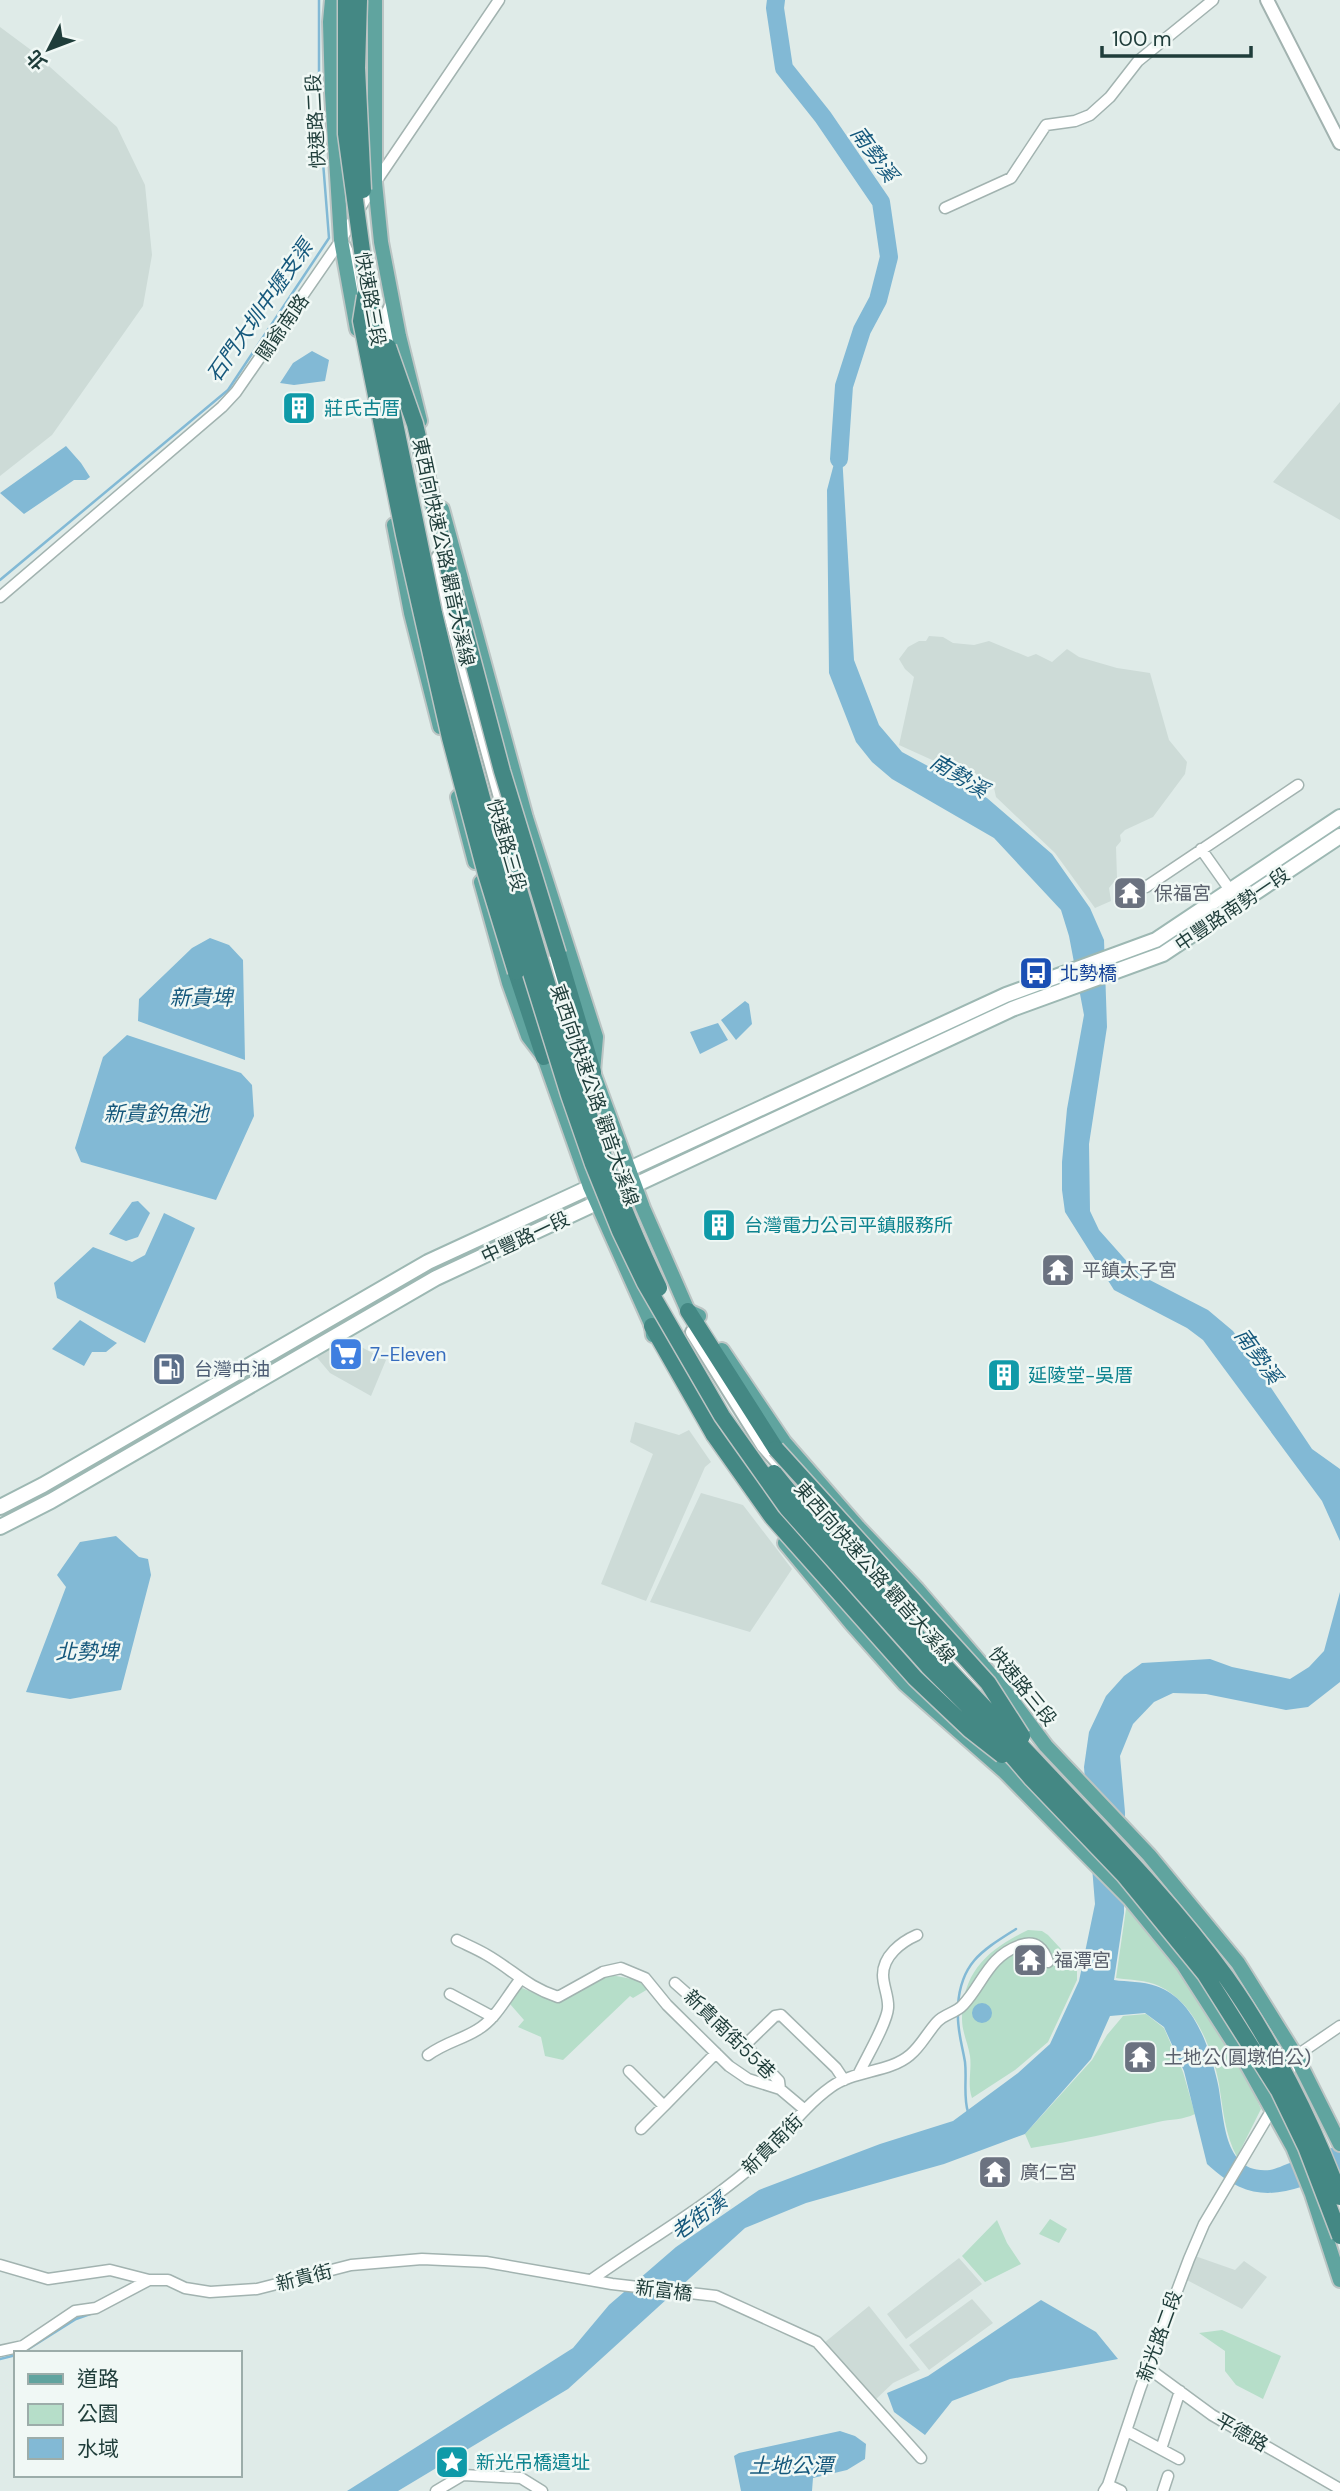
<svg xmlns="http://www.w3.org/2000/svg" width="1340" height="2491" font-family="'DM Sans','Noto Sans TC',sans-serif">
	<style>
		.built { fill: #cddbd7 }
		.green { fill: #b6dec9 }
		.water { fill: #82b9d5 }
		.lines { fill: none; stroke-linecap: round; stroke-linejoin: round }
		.stream { stroke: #82b9d5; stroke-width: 2.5 }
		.river { stroke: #82b9d5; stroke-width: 18 }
		.minor-casing { stroke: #a2b3b0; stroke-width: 13 }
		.tertiary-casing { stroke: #a2b3b0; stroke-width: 16 }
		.secondary-casing { stroke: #9db8b3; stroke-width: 18 }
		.primary-casing { stroke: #bcc5c4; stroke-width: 18 }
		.trunk-casing { stroke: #bcc5c4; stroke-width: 19 }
		.minor { stroke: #fff; stroke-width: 10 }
		.tertiary { stroke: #fff; stroke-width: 12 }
		.secondary { stroke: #fff; stroke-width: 14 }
		.primary { stroke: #60a49f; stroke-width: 14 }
		.trunk { stroke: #448884; stroke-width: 16 }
		.trunk-bridge-casing { stroke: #bcc5c4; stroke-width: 19; stroke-linecap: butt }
		.trunk-bridge { stroke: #448884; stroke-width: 16 }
		.labels { text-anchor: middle; stroke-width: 5; stroke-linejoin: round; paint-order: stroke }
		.street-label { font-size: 19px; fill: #1f3d3a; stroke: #f0f8f5 }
		.culture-label { font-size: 19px; fill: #0d838f; stroke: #f0f8f5; text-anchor: start }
		.worship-label { font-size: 19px; fill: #5b616d; stroke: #f0f8f5; text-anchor: start }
		.transit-label { font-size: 19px; fill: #164399; stroke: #f0f8f5; text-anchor: start }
		.shop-label { font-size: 19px; fill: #366cbe; stroke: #f0f8f5; text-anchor: start }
		.service-label { font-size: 19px; fill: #4e5e75; stroke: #f0f8f5; text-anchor: start }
		.water-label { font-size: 21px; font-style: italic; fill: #15587c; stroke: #f0f8f5 }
	</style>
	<rect width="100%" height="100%" fill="#dfebe8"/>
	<path class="built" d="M 0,27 L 31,50 L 117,127 L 145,185 L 152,255 L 143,306 L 52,435 L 0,476 Z
		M 1340,402 L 1340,520 L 1273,482 Z
		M 929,636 L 943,637 L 953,643 L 974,645 L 989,641 L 1028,657 L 1036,654 L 1052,662 L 1067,649 L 1079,657 L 1117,668 L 1150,673 L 1169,740 L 1187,762 L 1185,774 L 1153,817 L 1125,830 L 1120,835 L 1121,841 L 1116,847 L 1117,878 L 1109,888 L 1111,901 L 1095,908 L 1055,853 L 996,797 L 994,788 L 899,745 L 914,677 L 905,669 L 899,659 L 908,647 L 919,641 L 926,641 Z
		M 342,1337 L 386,1360 L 371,1396 L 330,1373 L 314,1354 Z
		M 635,1422 L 679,1435 L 689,1430 L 711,1462 L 705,1467 L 646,1601 L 601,1584 L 653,1454 L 630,1442 Z
		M 701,1493 L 743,1505 L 792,1569 L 750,1632 L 650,1602 Z
		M 1195,2256 L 1235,2270 L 1244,2261 L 1267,2277 L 1242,2309 L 1185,2279 Z
		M 959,2258 L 982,2284 L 906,2339 L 887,2314 Z
		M 972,2299 L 993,2323 L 929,2370 L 909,2345 Z
		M 869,2306 L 920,2370 L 893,2383 L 874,2401 L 824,2343 Z"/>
	<path class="green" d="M 1127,1902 L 1179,1969 L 1240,2062 L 1261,2109 L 1237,2157 C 1225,2135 1223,2109 1219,2084 C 1212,2047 1194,2002 1159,1986 C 1147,1980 1129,1980 1116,1978 Z
		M 1028,1930 L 1042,1931 L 1048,1935 L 1073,1962 L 1077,1969 L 1077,1980 L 1048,2042 L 1015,2070 L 972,2098 C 967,2084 972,2071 970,2056 C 968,2043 962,2032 962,2019 C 962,1971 989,1949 1028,1930 Z
		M 611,1975 L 637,1980 L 648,1989 L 633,1998 L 630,1996 L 563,2060 L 545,2056 L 541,2037 L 518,2027 L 524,2020 L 510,2004 L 520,1987 L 557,2003 L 600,1978 Z
		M 1146,2014 L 1164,2028 L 1183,2072 L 1195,2114 C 1183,2120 1171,2119 1158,2122 C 1116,2132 1074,2141 1031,2148 L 1025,2134 L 1092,2060 L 1107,2035 L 1123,2016 Z
		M 1050,2219 L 1067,2229 L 1059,2243 L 1039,2234 Z
		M 997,2220 L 1007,2243 L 1021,2264 L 985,2282 L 962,2256 Z
		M 1222,2330 L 1281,2356 L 1263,2399 L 1236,2385 L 1225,2371 L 1225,2351 L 1199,2333 Z"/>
	<path class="water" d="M 312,351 L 329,360 L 325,381 L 294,385 L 280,383 L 293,363 Z
		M 841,437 L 854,660 L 879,725 L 902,752 L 987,798 L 1052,854 L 1090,908 L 1104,940 L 1107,1027 L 1089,1144 L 1090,1211 L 1099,1230 L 1131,1266 L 1142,1276 L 1208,1310 L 1233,1331 L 1312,1449 L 1340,1469 L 1340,1541 L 1322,1501 L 1203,1340 L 1187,1328 L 1114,1290 L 1065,1212 L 1062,1190 L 1062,1162 L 1067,1109 L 1084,1015 L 1069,936 L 1061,910 L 994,838 L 892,779 L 872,762 L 856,742 L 829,673 L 827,490 Z
		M 66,446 L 81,463 L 90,477 L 86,480 L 74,480 L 24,514 L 0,493 Z
		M 210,938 L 229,945 L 243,960 L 245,1060 L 138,1021 L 139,999 L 192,948 Z
		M 745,1001 L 749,1004 L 752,1024 L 736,1040 L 721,1020 Z
		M 718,1023 L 728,1040 L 700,1054 L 690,1032 Z
		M 127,1035 L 241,1073 L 252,1085 L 254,1116 L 216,1200 L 81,1162 L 75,1148 L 103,1057 Z
		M 138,1201 L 150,1213 L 138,1237 L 126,1241 L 109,1234 L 132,1202 Z
		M 164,1213 L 195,1228 L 145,1343 L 57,1298 L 54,1283 L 93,1247 L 132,1262 L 145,1255 Z
		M 80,1320 L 117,1343 L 106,1352 L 92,1352 L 84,1366 L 52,1349 Z
		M 116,1536 L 139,1557 L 148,1559 L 151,1575 L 121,1690 L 70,1699 L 26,1692 L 66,1587 L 57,1575 L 80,1542 Z
		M 1340,1592 L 1340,1682 L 1308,1707 L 1286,1710 L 1206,1694 L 1173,1693 L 1154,1702 L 1133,1724 L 1120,1756 L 1125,1812 L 1124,1913 L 1114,1980 C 1127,1982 1143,1981 1156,1986 C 1193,1998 1209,2046 1217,2080 C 1225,2112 1220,2175 1270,2170 C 1276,2169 1284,2165 1290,2163 C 1307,2157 1323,2151 1340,2145 L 1340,2173 C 1286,2193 1255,2209 1207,2164 L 1184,2071 L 1164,2027 L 1145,2013 L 1110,2016 L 1091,2059 L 1025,2134 L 944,2164 L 806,2203 L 745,2228 L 568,2389 L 398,2491 L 347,2491 L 573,2348 L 609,2305 L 676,2247 L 759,2190 L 880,2144 L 953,2121 L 1018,2073 L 1050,2044 L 1079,1981 L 1095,1904 L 1084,1767 L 1089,1732 L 1106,1696 L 1124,1676 L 1142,1663 L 1210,1659 L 1232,1667 L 1290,1679 L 1309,1667 L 1324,1651 Z
		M972 2013a10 10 0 1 1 20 0a10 10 0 1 1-20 0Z
		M 1041,2300 L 1096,2332 L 1118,2359 L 1010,2379 L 952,2401 L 925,2435 L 894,2412 L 887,2393 L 928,2376 Z
		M 840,2431 L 855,2436 L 866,2444 L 865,2459 L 847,2470 L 813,2478 L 812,2491 L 741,2491 L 734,2456 L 739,2453 Z"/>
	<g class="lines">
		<path class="stream" d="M 0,580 L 228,390 L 329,238 L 319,111 L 319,0
			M 958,2005 C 961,1962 983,1950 1016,1929
			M 958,2012 C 957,2030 962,2044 965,2062 C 967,2079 963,2096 968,2112
			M 22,2353 L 76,2319 L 93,2313
			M 0,2359 L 16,2355"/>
		<path class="river" d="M 776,0 L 775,8 L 784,68 L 823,117 L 881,202 L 889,257 L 878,300 L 862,330 L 844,386 L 839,459"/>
		<g class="minor-casing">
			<path id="minor" d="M 945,208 L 1011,178 L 1046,125 L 1075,121 L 1090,115 L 1110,97 L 1138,61 L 1213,0
				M 0,597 L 222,407 L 236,392 L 341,240 L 375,183 L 499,0
				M 1201,849 L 1230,890
				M 1146,887 L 1298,785
				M 457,1940 C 467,1945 477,1949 487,1955 C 513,1970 527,1987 558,1997 L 603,1972 L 621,1968 L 645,1978 L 667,2005 L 729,2066 L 748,2079 L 780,2089 L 805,2110
				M 675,1983 L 745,2045 L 779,2081 L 780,2089
				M 450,1994 L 493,2017
				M 745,2045 L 775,2016 L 781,2015 L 836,2068 L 844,2080
				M 428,2055 C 446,2042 461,2040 477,2030 C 497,2018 506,1997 520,1980
				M 629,2071 L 664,2106 L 716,2053
				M 859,2073 C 866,2058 887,2023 888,2008 C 889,1997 883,1986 883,1975 C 883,1956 901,1942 917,1935
				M 1286,2079 L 1296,2056 L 1340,2026
				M 641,2129 L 664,2106
				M 0,2265 L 48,2279 L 110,2270 L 149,2280 L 168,2280 L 185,2288 L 210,2292 L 257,2289 L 351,2265 L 422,2259 L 486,2262 L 612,2284 L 716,2296 L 817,2342 L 921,2458
				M 591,2280 C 643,2243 699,2211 748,2170 C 778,2144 799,2110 831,2087 C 854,2070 889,2073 910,2055 C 921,2046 927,2033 937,2022 C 944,2014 956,2013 963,2005 C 983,1984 988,1956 1021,1945 C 1036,1940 1044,1949 1048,1962
				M 0,2351 L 23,2346 L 75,2311 L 96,2308 L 149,2280
				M 1148,2368 L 1212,2415 L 1340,2489
				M 1127,2431 L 1179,2459
				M 1162,2446 L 1180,2391
				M 1108,2485 L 1121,2491
				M 436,2491 L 463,2475 L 521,2478 L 542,2491
				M 1104,2491 L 1108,2485 L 1140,2389 L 1189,2259 L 1204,2224 L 1274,2106
				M 1163,2491 L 1168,2476"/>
		</g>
		<g class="tertiary-casing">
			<path id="tertiary" d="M 1267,0 L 1340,143
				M 344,246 L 356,270 L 361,291
				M 393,302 L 387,314 L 396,354
				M 438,557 L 447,604 L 507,823 L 559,984
				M 692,1332 L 763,1446 L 904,1605 L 996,1705
				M 904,1655 L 938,1690"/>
		</g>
		<g class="secondary-casing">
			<path id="secondary" d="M 0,1507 L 43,1485 L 428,1262 L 1006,995 L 1156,940 L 1340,817
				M 0,1527 L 51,1501 L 436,1278 L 1012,1009 L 1163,954 L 1340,836"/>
		</g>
		<g class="primary-casing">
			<path id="primary" d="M 332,0 L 330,22 L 332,93 L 341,240 L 357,329
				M 375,0 L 375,183 L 381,242 L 399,336 L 420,421
				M 442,509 L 526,818 L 596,1037 L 593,1072 L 643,1208 L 688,1311 L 699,1316
				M 394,525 L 411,613 L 440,727
				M 458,797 L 475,862
				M 481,882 L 509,983 L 528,1036 L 544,1057 L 590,1187 L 652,1326 L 653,1335
				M 722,1350 L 784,1442 L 858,1527 L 917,1589 L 1008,1695 L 1046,1746 L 1149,1855 L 1238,1963 L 1296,2056 L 1340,2144
				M 785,1543 L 851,1623 L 905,1684 L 1005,1772 L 1053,1821 L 1130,1899 L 1183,1964 L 1244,2059 L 1293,2147 L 1312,2194 L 1340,2280"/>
		</g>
		<g class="trunk-casing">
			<path id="trunk" d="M 558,954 L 593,1072
				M 516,972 L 544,1057
				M 688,1311 L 776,1449
				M 652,1326 L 714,1435"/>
		</g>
		<use href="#minor" class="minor"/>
		<use href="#tertiary" class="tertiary"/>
		<use href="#secondary" class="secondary"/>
		<use href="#primary" class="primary"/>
		<use href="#trunk" class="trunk"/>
		<g class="trunk-bridge-casing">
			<path id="trunk-bridge" d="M 346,0 L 346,134 L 367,287 L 434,613 L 451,683 L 517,928 L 569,1095 L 593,1164 L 620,1231 L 645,1283 L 722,1416 L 787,1508 L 928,1666 L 977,1715 L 1032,1779 L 1124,1875 L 1205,1974 L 1279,2091 L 1306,2147 L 1340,2236
				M 359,0 L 357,68 L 363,190
				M 365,296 L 361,321 L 404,535 L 450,738 L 486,874 L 516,972
				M 388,347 L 415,424 L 449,571 L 502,771 L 558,954
				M 502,833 C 549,986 589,1144 659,1288
				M 714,1435 L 772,1517 L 915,1678 L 970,1730 L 1002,1755
				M 776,1449 L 988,1683 L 1022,1736
				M 774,1473 C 857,1576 950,1671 1041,1767 C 1105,1835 1171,1901 1226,1977 C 1271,2040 1313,2124 1340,2197"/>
		</g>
		<use href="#trunk-bridge" class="trunk-bridge"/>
	</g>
	<defs>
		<g id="building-square" transform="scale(1.75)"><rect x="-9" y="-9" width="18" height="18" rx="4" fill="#0f9aa8" stroke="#f0f8f5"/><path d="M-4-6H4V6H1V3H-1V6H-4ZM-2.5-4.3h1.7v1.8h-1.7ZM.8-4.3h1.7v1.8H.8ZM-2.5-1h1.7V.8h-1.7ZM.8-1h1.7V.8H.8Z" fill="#fff"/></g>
		<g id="temple-square" transform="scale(1.75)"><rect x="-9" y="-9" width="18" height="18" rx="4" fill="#6b7280" stroke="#f0f8f5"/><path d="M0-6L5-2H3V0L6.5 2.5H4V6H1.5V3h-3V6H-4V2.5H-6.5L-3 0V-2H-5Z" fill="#fff"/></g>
		<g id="bus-square" transform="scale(1.75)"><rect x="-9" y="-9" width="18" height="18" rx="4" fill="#1a4fb4" stroke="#f0f8f5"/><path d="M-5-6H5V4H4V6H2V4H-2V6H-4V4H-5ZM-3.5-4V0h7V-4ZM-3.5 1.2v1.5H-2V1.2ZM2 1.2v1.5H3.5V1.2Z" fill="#fff"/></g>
		<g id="supermarket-square" transform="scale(1.75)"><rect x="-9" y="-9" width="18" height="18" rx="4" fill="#3f7fe0" stroke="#f0f8f5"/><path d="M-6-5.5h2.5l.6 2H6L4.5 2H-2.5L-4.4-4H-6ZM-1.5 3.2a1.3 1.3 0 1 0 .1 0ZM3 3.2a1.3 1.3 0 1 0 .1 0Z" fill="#fff"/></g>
		<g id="fuel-square" transform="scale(1.75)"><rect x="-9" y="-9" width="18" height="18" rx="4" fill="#5c6f8a" stroke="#f0f8f5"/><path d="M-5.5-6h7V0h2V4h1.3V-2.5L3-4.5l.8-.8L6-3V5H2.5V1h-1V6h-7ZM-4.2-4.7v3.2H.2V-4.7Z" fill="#fff"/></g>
		<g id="sight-square" transform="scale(1.75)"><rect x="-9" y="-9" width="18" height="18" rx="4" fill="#0f9aa8" stroke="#f0f8f5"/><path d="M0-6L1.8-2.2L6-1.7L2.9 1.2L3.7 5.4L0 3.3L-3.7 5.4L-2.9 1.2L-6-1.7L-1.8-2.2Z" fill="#fff"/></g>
	</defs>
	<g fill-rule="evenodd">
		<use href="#building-square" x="299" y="408"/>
		<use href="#temple-square" x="1130" y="893"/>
		<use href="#bus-square" x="1036" y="973"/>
		<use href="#building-square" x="719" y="1225"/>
		<use href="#temple-square" x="1058" y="1270"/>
		<use href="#supermarket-square" x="346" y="1354"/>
		<use href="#fuel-square" x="169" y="1369"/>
		<use href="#building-square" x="1004" y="1375"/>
		<use href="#temple-square" x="1030" y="1960"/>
		<use href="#temple-square" x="1140" y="2057"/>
		<use href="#temple-square" x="995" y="2172"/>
		<use href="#sight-square" x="452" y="2462"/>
	</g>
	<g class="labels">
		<g class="street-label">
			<text transform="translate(315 121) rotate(-93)" y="7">快速路二段</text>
			<text transform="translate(371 299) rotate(80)" y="7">快速路三段</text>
			<text transform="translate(282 327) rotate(-55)" y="7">關爺南路</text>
			<text transform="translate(444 552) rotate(78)" y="7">東西向快速公路 觀音大溪線</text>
			<text transform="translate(507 845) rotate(74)" y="7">快速路三段</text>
			<text transform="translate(1232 909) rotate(-34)" y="7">中豐路南勢一段</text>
			<text transform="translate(595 1095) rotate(71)" y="7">東西向快速公路 觀音大溪線</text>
			<text transform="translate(525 1237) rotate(-25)" y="7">中豐路一段</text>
			<text transform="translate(875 1572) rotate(49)" y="7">東西向快速公路 觀音大溪線</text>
			<text transform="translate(1023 1686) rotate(51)" y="7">快速路三段</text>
			<text transform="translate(730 2034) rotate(44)" y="7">新貴南街55巷</text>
			<text transform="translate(772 2144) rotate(-45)" y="7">新貴南街</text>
			<text transform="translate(304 2277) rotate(-14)" y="7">新貴街</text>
			<text transform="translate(664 2290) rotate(7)" y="7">新富橋</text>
			<text transform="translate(1159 2336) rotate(-70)" y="7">新光路二段</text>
			<text transform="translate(1242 2432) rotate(30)" y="7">平德路</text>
		</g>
		<g class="culture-label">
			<text x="324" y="415">莊氏古厝</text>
			<text x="744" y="1232">台灣電力公司平鎮服務所</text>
			<text x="1028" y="1382">延陵堂-吳厝</text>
			<text x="476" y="2469">新光吊橋遺址</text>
		</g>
		<g class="worship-label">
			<text x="1154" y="900">保福宮</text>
			<text x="1082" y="1277">平鎮太子宮</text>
			<text x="1054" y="1967">福潭宮</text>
			<text x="1164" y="2064">土地公(圓墩伯公)</text>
			<text x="1020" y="2179">廣仁宮</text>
		</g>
		<g class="transit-label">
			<text x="1060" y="980">北勢橋</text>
		</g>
		<g class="shop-label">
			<text x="370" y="1361">7-Eleven</text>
		</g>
		<g class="service-label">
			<text x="194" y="1376">台灣中油</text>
		</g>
		<g class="water-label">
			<text transform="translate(874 154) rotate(54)" y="7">南勢溪</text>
			<text transform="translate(260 311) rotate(-55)" y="7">石門大圳中壢支渠</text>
			<text transform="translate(959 776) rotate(31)" y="7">南勢溪</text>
			<text x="201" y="1005">新貴埤</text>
			<text x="156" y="1121">新貴釣魚池</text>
			<text transform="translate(1258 1356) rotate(54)" y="7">南勢溪</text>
			<text x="87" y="1659">北勢埤</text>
			<text transform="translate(699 2217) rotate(-36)" y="7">老街溪</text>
			<text x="791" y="2473">土地公潭</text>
		</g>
	</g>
	<rect x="14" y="2351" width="228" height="126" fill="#f0f8f5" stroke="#9cadaa" stroke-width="2"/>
	<rect x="28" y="2374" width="35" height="10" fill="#60a49f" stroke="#9cadaa" stroke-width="2"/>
	<text x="77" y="2386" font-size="21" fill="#1f3d3a">道路</text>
	<rect x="28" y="2404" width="35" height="21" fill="#b6dec9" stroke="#9cadaa" stroke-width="2"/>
	<text x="77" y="2421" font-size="21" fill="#1f3d3a">公園</text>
	<rect x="28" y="2438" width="35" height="21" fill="#82b9d5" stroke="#9cadaa" stroke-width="2"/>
	<text x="77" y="2456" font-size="21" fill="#1f3d3a">水域</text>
	<g transform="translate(49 49) rotate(228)" stroke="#f0f8f5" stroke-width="5" paint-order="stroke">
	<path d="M0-5L12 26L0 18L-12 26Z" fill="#1f3d3a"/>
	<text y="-10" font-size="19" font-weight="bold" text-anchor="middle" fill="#1f3d3a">北</text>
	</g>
	<path d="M1102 46v10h149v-10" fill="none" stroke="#1f3d3a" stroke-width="3.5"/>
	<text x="1112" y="46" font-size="21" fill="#1f3d3a" stroke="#f0f8f5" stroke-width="5" paint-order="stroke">100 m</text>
</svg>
